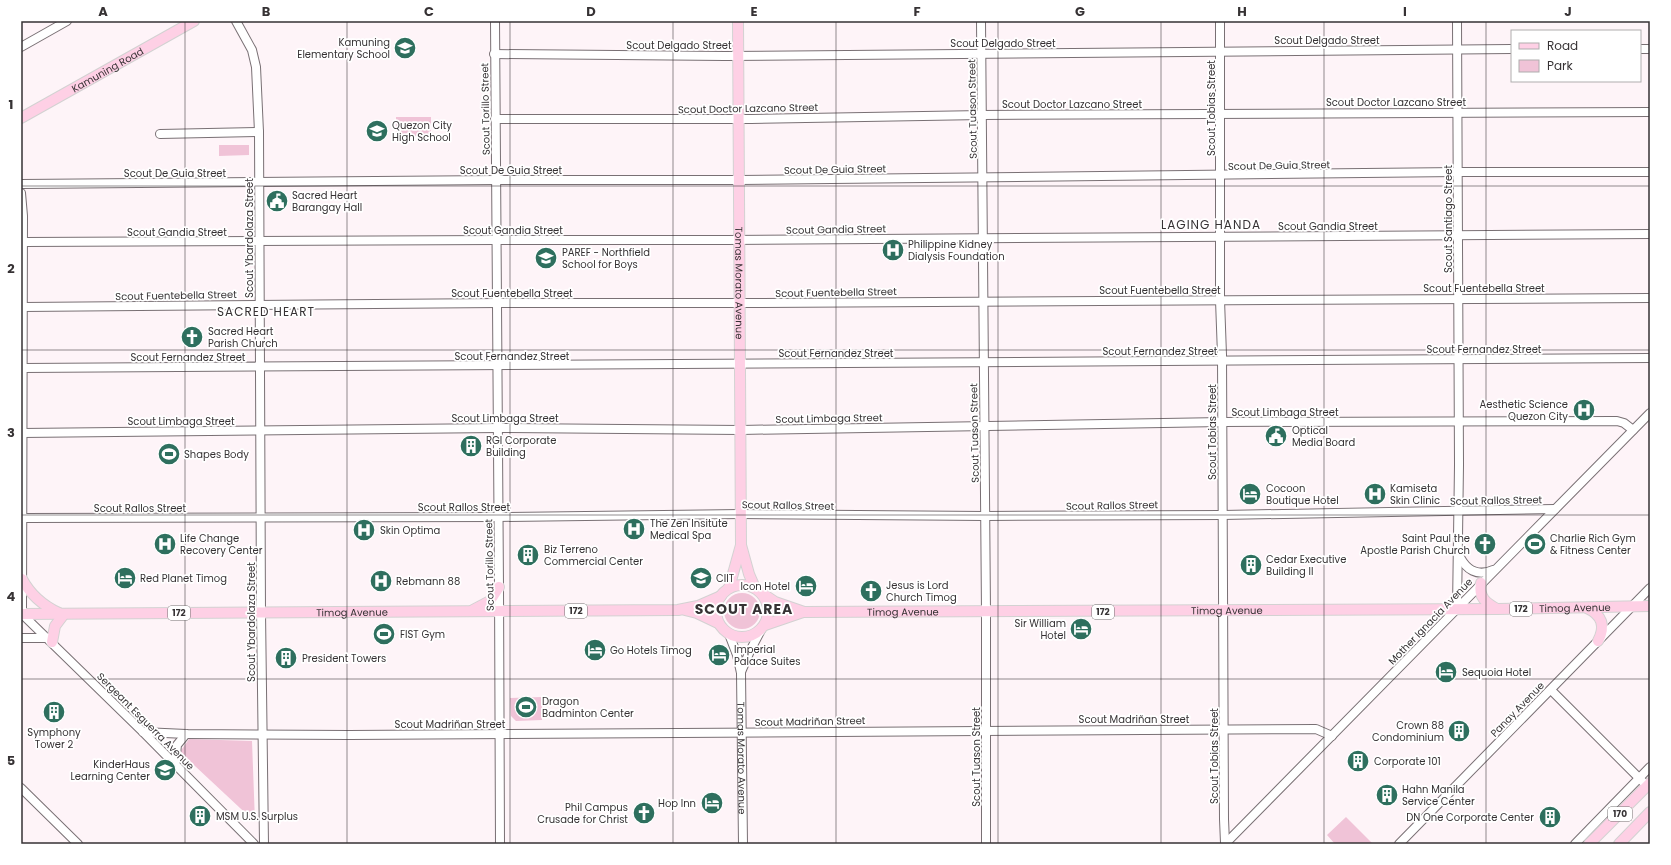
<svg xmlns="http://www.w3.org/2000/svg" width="1671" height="865" font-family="Poppins,sans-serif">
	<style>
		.green { fill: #f0c3d7 }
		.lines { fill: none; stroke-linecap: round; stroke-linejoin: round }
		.minor-casing { stroke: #797074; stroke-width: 10 }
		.major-casing { stroke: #d3d2d2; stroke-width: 12 }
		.minor { stroke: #fff; stroke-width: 8 }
		.major { stroke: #fed0e5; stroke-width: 10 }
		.grid { fill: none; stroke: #363234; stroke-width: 1; stroke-opacity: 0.55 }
		.labels { text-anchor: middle; stroke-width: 3.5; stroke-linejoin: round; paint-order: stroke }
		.shield { fill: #fff; stroke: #727071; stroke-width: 1 }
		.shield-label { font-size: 9px; font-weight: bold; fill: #363234 }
		.street-label { font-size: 10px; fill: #363234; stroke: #fff }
		.poi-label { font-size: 10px; fill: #363234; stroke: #fff; text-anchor: start }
		.quarter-label { font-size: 12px; letter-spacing: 1px; fill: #363234; stroke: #fff }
		.district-label { font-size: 14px; font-weight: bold; letter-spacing: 1px; fill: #363234; stroke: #fff }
		.neatline { fill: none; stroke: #363234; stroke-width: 1.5 }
		.grid-label { font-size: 13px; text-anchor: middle; font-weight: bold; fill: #363234 }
	</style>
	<rect width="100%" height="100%" fill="#fef4f8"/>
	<path class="green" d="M 396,117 L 431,117 L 431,136 L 396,136 Z
		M 219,145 L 249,145 L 249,155 L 219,156 Z
		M724 611a18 18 0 1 1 36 0a18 18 0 1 1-36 0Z
		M 542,697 L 542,720 L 516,721 L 511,716 L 510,698 Z
		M 189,739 L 252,741 L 255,822 L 180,752 Z
		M 1346,817 L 1373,844 L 1335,844 L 1327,835 Z"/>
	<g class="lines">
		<g class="minor-casing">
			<g id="minor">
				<path d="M 236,21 L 252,50 L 256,67 L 259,132 L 261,612 L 264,844"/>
				<path d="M 495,21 L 499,587 L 500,844"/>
				<path d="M 981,21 L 986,612 L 986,844"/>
				<path d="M 1220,21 L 1220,300 L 1222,355 L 1224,819 L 1225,843"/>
				<path d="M 1457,21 L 1459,465 L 1457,609"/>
				<path d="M 21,47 L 67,21"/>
				<path d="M 1640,49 L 1650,49"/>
				<path d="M 494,54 L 725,56 L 1512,49"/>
				<path d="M 495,119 L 751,119 L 982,115 L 1650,112"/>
				<path d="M 160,134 L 259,132"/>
				<path d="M 21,184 L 496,180 L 739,180 L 1458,172 L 1650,172"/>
				<path d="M 21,193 L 23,216 L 22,614"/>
				<path d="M 23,242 L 496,240 L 726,240 L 1650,234"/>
				<path d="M 23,307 L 497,303 L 753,303 L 1650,298"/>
				<path d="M 23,368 L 1650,358"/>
				<path d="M 22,433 L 498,428 L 741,430 L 1222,422 L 1617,421 L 1624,423 L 1633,430"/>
				<path d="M 22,518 L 498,517 L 741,514 L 985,516 L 1223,515 L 1555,509"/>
				<path d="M 1459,555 C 1466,570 1477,577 1493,570"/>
				<path d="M 22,614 L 143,732 L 254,844"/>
				<path id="s1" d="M 729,634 L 737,655 L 741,673 L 743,844"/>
				<path d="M 21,638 L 48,638"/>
				<path d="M 741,672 L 750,651 L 761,630"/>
				<path d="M 1551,690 L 1647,786"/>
				<path d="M 143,732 L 186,734 L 349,735 L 1316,729 L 1332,736"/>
				<path d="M 175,764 L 177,745 L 186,734"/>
				<path d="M 21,788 L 78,844"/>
				<path d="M 1225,844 L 1650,413"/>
				<path d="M 1399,844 L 1650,588"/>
				<path d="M 1575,844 L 1650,767"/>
			</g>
		</g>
		<g class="major-casing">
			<g id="major">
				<path id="s2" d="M 738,21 L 741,545 L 749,574 L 755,588"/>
				<path id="s3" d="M 21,118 L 194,21"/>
				<path d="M 22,579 C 30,594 44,606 59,613"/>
				<path d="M 1481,583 C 1478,597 1486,603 1497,609"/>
				<circle cx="742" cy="611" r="26"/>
				<path d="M 729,588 L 741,545"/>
				<path id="s4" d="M 763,594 L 775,602 L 804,612 L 1497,609 L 1650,606"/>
				<path d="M 1587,608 C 1602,615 1606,626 1598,641"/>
				<path d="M 473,610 L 490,601 L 499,587"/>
				<path d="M 685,610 L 697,613 L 718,623"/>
				<path id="s5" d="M 21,614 L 678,610 L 698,606 L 721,596"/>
				<path d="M 765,625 L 803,612"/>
				<path d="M 52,642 L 55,626 L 64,614"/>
				<path d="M 1589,844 L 1650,783"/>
				<path d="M 1619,844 L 1650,812"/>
			</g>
		</g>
		<use href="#minor" class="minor"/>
		<use href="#major" class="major"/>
	</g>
	<path class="grid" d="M 185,21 L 185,844M 347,21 L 347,844M 510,21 L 510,844M 673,21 L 673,844M 836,21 L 836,844M 998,21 L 998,844M 1161,21 L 1161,844M 1324,21 L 1324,844M 1486,21 L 1486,844M 21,186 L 1650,186M 21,350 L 1650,350M 21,515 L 1650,515M 21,679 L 1650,679"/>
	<defs>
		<g id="school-disc" transform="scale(1.15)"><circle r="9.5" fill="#2e6f5e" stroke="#fff"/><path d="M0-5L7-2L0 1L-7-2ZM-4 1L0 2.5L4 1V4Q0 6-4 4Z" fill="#fff"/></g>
		<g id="civic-disc" transform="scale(1.15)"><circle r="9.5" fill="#2e6f5e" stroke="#fff"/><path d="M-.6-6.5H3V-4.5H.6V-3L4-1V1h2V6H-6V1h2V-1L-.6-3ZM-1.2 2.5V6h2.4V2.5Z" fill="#fff"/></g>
		<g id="hospital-disc" transform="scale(1.15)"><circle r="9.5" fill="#2e6f5e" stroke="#fff"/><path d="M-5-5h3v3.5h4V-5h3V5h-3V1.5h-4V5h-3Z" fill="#fff"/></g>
		<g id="church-disc" transform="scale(1.15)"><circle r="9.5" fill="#2e6f5e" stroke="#fff"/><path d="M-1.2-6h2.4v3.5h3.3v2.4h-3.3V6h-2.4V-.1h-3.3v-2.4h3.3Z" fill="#fff"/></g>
		<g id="building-disc" transform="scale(1.15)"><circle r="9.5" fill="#2e6f5e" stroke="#fff"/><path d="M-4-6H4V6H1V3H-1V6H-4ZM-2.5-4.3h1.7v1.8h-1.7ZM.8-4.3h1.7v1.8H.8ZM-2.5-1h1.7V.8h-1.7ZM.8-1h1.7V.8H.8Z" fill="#fff"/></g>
		<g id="stadium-disc" transform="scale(1.15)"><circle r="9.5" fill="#2e6f5e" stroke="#fff"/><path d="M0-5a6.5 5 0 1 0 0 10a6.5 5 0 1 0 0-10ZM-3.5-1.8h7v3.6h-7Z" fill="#fff"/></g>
		<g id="hotel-disc" transform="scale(1.15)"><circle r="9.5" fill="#2e6f5e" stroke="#fff"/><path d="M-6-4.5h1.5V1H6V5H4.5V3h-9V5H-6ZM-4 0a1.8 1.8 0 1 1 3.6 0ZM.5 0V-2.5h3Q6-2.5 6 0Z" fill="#fff"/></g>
		<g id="university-disc" transform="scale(1.15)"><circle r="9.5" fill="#2e6f5e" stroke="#fff"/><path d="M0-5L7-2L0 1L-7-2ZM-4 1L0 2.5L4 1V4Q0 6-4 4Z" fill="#fff"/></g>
	</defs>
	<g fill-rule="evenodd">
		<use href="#school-disc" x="405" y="48"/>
		<use href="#school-disc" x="377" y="131"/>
		<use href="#civic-disc" x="277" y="201"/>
		<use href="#hospital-disc" x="893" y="250"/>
		<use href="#school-disc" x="546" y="258"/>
		<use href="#church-disc" x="192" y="337"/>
		<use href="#hospital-disc" x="1584" y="410"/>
		<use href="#civic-disc" x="1276" y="436"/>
		<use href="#building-disc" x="471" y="446"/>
		<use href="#stadium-disc" x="169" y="454"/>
		<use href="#hotel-disc" x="1250" y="494"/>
		<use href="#hospital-disc" x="1375" y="494"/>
		<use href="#hospital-disc" x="634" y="529"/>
		<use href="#hospital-disc" x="364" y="530"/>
		<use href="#hospital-disc" x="165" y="544"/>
		<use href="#church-disc" x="1485" y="544"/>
		<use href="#stadium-disc" x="1535" y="544"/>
		<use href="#building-disc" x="528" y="555"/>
		<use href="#building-disc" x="1251" y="565"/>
		<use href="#hotel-disc" x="125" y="578"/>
		<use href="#university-disc" x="701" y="578"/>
		<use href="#hospital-disc" x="381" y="581"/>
		<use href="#hotel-disc" x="806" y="586"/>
		<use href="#church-disc" x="871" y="591"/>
		<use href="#hotel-disc" x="1081" y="629"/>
		<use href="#stadium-disc" x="384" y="634"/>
		<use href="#hotel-disc" x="595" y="650"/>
		<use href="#hotel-disc" x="719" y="655"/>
		<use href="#building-disc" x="286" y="658"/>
		<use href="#hotel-disc" x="1446" y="672"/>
		<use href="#stadium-disc" x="526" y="707"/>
		<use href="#building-disc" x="54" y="712"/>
		<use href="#building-disc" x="1459" y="731"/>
		<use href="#building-disc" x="1358" y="761"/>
		<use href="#school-disc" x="165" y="770"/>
		<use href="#building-disc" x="1387" y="795"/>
		<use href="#hotel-disc" x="712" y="803"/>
		<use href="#church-disc" x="644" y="813"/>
		<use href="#building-disc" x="200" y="816"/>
		<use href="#building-disc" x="1550" y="817"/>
	</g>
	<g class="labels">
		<g class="shield">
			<rect x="1510" y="602" width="22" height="14" rx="3"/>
			<rect x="565" y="604" width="22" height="14" rx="3"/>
			<rect x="1092" y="605" width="22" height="14" rx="3"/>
			<rect x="168" y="606" width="22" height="14" rx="3"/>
			<rect x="1608" y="807" width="24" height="14" rx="3"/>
		</g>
		<g class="shield-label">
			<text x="1521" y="612">172</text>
			<text x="576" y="614">172</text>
			<text x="1103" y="615">172</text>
			<text x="179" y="616">172</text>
			<text x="1620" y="817">170</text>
		</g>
		<g class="street-label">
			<text x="1327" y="44">Scout Delgado Street</text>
			<text x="1003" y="47">Scout Delgado Street</text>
			<text x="679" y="49">Scout Delgado Street</text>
			<text dy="4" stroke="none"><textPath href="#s3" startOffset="99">Kamuning Road</textPath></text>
			<text x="1396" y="106">Scout Doctor Lazcano Street</text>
			<text x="1072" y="108">Scout Doctor Lazcano Street</text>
			<text transform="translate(748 108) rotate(-1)" y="4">Scout Doctor Lazcano Street</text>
			<text transform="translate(1211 108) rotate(-90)" y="4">Scout Tobias Street</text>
			<text transform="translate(485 109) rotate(-91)" y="4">Scout Torillo Street</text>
			<text transform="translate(972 109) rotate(-91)" y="4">Scout Tuason Street</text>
			<text transform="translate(1279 165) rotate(-1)" y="4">Scout De Guia Street</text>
			<text transform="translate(835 169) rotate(-1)" y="4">Scout De Guia Street</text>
			<text x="511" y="174">Scout De Guia Street</text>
			<text x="175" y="177">Scout De Guia Street</text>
			<text transform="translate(1448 219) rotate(-90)" y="4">Scout Santiago Street</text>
			<text x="1328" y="230">Scout Gandia Street</text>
			<text transform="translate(836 229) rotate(-1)" y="4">Scout Gandia Street</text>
			<text x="513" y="234">Scout Gandia Street</text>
			<text x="177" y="236">Scout Gandia Street</text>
			<text transform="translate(249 238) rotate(-90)" y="4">Scout Ybardolaza Street</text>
			<text dy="4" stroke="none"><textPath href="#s2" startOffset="262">Tomas Morato Avenue</textPath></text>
			<text x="1484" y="292">Scout Fuentebella Street</text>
			<text x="1160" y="294">Scout Fuentebella Street</text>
			<text transform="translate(836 292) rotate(-1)" y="4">Scout Fuentebella Street</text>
			<text x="512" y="297">Scout Fuentebella Street</text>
			<text transform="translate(176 295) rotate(-1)" y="4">Scout Fuentebella Street</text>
			<text x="1484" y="353">Scout Fernandez Street</text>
			<text x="1160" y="355">Scout Fernandez Street</text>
			<text x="836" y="357">Scout Fernandez Street</text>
			<text x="512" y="360">Scout Fernandez Street</text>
			<text x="188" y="361">Scout Fernandez Street</text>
			<text x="1285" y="416">Scout Limbaga Street</text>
			<text x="505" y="422">Scout Limbaga Street</text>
			<text transform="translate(829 418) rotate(-1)" y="4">Scout Limbaga Street</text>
			<text x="181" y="425">Scout Limbaga Street</text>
			<text transform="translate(1212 432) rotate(-90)" y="4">Scout Tobias Street</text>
			<text transform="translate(974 433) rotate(-91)" y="4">Scout Tuason Street</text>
			<text transform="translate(1496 500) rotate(-1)" y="4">Scout Rallos Street</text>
			<text transform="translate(788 505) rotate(1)" y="4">Scout Rallos Street</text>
			<text transform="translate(1112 505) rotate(-1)" y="4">Scout Rallos Street</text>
			<text x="464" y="511">Scout Rallos Street</text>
			<text x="140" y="512">Scout Rallos Street</text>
			<text transform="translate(489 565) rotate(-91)" y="4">Scout Torillo Street</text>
			<text dy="4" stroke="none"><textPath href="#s4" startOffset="816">Timog Avenue</textPath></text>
			<text dy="4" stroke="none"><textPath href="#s4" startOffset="468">Timog Avenue</textPath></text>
			<text dy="4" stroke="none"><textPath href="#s5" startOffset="331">Timog Avenue</textPath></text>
			<text dy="4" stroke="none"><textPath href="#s4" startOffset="144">Timog Avenue</textPath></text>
			<text transform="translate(1430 621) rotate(-46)" y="4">Mother Ignacia Avenue</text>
			<text transform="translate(251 622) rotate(-90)" y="4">Scout Ybardolaza Street</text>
			<text transform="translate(1517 709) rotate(-46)" y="4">Panay Avenue</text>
			<text x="1134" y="723">Scout Madriñan Street</text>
			<text transform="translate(146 721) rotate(45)" y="4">Sergeant Esguerra Avenue</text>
			<text transform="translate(810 721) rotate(-1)" y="4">Scout Madriñan Street</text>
			<text x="450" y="728">Scout Madriñan Street</text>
			<text transform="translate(1214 756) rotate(-90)" y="4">Scout Tobias Street</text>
			<text transform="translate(976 757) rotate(-90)" y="4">Scout Tuason Street</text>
			<text dy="4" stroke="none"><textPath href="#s1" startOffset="126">Tomas Morato Avenue</textPath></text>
		</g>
		<g class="poi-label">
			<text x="390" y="46" text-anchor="end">Kamuning<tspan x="390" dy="12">Elementary School</tspan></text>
			<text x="392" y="129">Quezon City<tspan x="392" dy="12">High School</tspan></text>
			<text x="292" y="199">Sacred Heart<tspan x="292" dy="12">Barangay Hall</tspan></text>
			<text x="908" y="248">Philippine Kidney<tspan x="908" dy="12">Dialysis Foundation</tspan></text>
			<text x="562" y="256">PAREF - Northfield<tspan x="562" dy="12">School for Boys</tspan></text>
			<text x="208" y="335">Sacred Heart<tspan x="208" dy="12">Parish Church</tspan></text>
			<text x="1568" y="408" text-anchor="end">Aesthetic Science<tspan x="1568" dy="12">Quezon City</tspan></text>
			<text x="1292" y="434">Optical<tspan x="1292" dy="12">Media Board</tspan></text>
			<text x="486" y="444">RGI Corporate<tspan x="486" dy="12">Building</tspan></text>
			<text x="184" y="458">Shapes Body</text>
			<text x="1266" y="492">Cocoon<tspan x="1266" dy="12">Boutique Hotel</tspan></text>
			<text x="1390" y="492">Kamiseta<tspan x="1390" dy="12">Skin Clinic</tspan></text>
			<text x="650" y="527">The Zen Insitute<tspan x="650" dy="12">Medical Spa</tspan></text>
			<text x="380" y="534">Skin Optima</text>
			<text x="180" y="542">Life Change<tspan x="180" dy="12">Recovery Center</tspan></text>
			<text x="1470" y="542" text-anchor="end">Saint Paul the<tspan x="1470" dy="12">Apostle Parish Church</tspan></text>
			<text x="1550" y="542">Charlie Rich Gym<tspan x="1550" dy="12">&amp; Fitness Center</tspan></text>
			<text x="544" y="553">Biz Terreno<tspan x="544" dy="12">Commercial Center</tspan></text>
			<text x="1266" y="563">Cedar Executive<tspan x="1266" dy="12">Building II</tspan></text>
			<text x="140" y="582">Red Planet Timog</text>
			<text x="716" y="582">CIIT</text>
			<text x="396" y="585">Rebmann 88</text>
			<text x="886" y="589">Jesus is Lord<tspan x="886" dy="12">Church Timog</tspan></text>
			<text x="790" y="590" text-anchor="end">Icon Hotel</text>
			<text x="1066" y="627" text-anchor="end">Sir William<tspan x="1066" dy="12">Hotel</tspan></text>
			<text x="400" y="638">FIST Gym</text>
			<text x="734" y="653">Imperial<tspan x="734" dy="12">Palace Suites</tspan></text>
			<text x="610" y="654">Go Hotels Timog</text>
			<text x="302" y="662">President Towers</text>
			<text x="1462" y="676">Sequoia Hotel</text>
			<text x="542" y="705">Dragon<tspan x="542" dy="12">Badminton Center</tspan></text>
			<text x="1444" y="729" text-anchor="end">Crown 88<tspan x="1444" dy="12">Condominium</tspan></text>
			<text x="54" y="736" text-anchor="middle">Symphony<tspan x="54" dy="12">Tower 2</tspan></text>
			<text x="1374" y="765">Corporate 101</text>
			<text x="150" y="768" text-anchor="end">KinderHaus<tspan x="150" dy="12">Learning Center</tspan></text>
			<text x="1402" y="793">Hahn Manila<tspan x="1402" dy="12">Service Center</tspan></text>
			<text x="696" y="807" text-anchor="end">Hop Inn</text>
			<text x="628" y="811" text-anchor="end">Phil Campus<tspan x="628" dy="12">Crusade for Christ</tspan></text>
			<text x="216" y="820">MSM U.S. Surplus</text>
			<text x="1534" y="821" text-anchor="end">DN One Corporate Center</text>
		</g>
		<g class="quarter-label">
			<text x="1211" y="229">LAGING HANDA</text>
			<text x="266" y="316">SACRED HEART</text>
		</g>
		<g class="district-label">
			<text x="744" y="614">SCOUT AREA</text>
		</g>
	</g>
	<rect width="1671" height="865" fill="none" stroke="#ffffff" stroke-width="44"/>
	<rect x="1511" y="30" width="130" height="52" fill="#ffffff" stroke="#afadae"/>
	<rect x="1519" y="43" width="20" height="6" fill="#fed0e5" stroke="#afadae"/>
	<text x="1547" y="50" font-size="12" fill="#363234">Road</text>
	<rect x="1519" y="60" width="20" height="12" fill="#f0c3d7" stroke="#afadae"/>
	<text x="1547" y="70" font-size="12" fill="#363234">Park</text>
	<rect x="22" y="22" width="1627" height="821" class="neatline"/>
	<g class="grid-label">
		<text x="103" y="16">A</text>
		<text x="266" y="16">B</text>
		<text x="429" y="16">C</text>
		<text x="591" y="16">D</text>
		<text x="754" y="16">E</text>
		<text x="917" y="16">F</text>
		<text x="1080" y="16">G</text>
		<text x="1242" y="16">H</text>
		<text x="1405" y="16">I</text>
		<text x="1568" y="16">J</text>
		<text x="11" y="109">1</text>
		<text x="11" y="273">2</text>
		<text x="11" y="437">3</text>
		<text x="11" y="601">4</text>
		<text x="11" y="765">5</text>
	</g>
</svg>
